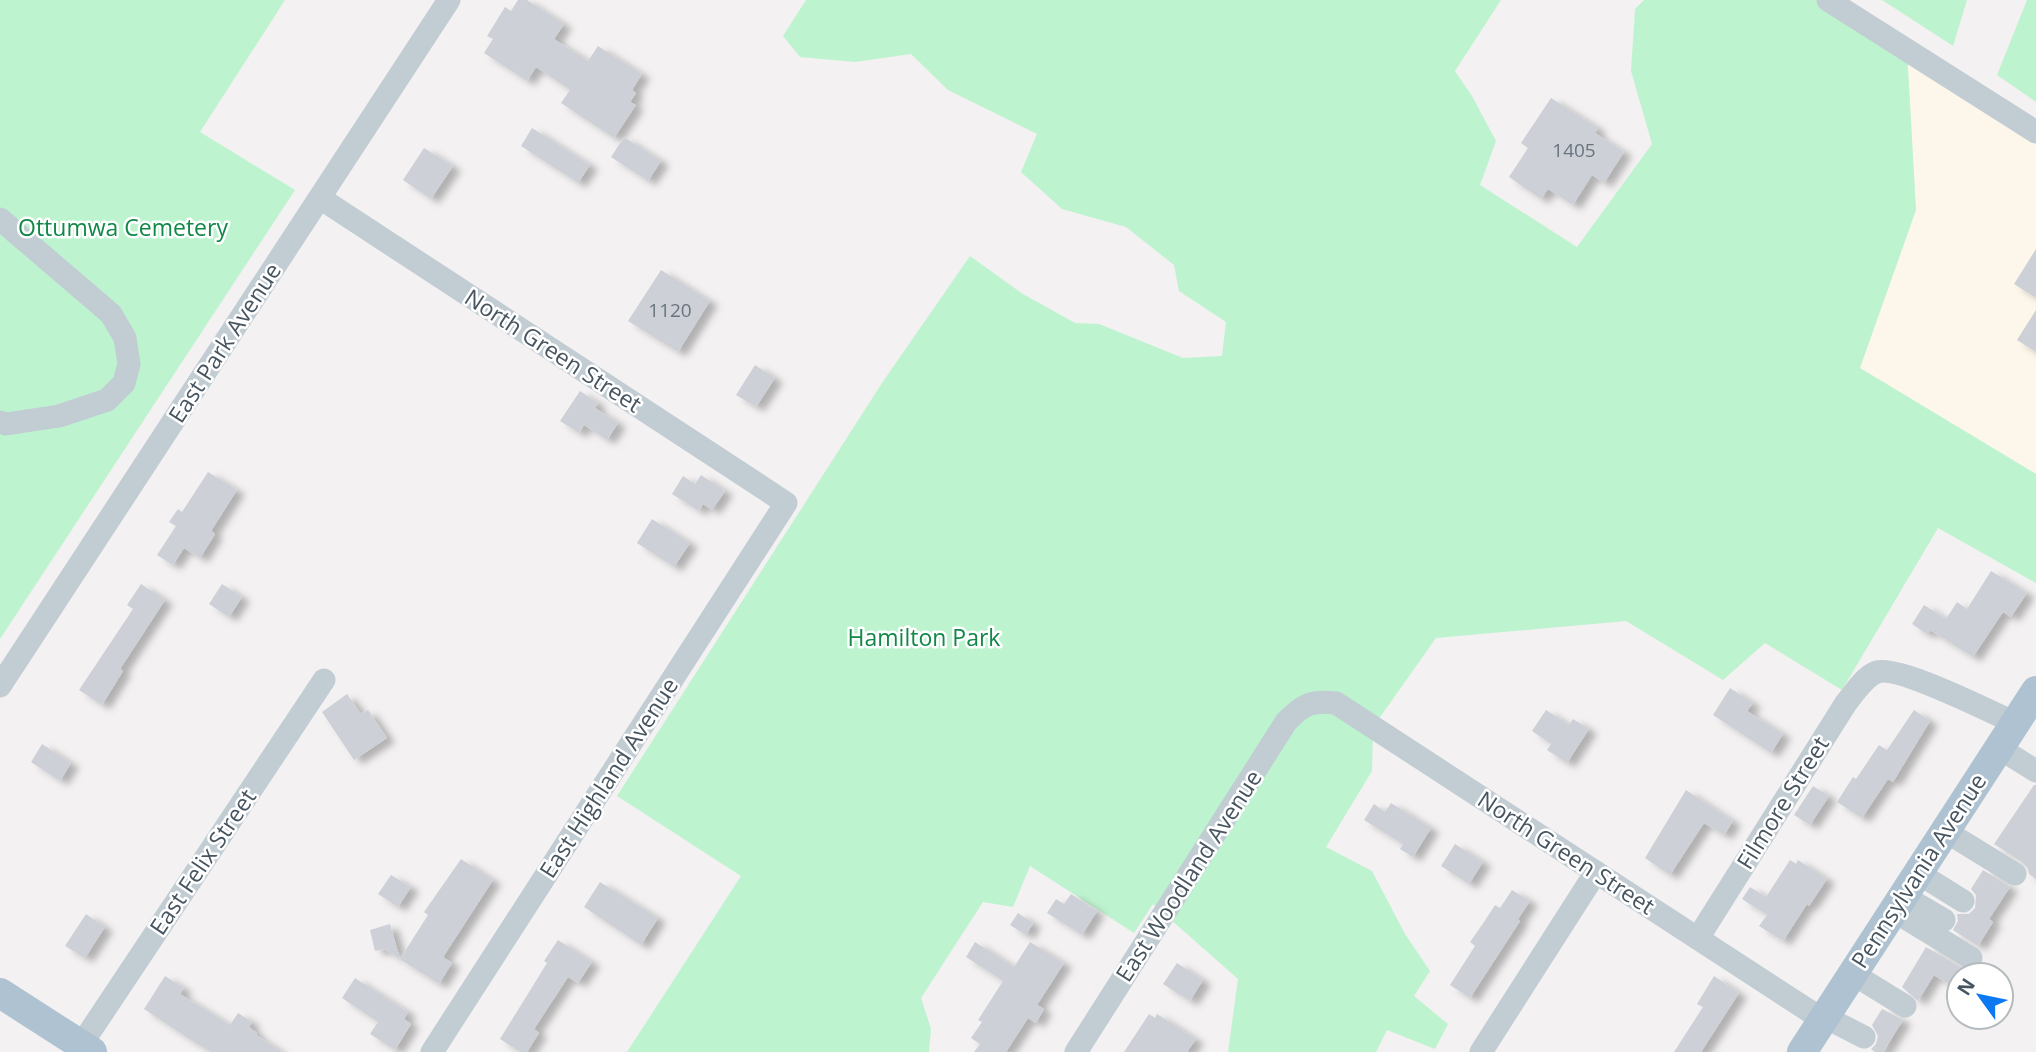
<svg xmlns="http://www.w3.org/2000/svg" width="2036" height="1052" font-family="'Open Sans',sans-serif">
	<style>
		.commercial { fill: #fdf7eb }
		.green { fill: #bef3d0 }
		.building { fill: #cdd0d6; filter: url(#shadow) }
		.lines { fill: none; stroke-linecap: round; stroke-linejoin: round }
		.minor { stroke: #c1ccd3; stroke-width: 23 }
		.major { stroke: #afc2d1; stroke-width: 30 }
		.labels { text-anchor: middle; stroke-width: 5; stroke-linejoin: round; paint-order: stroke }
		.number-label { font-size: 19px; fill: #68747e }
		.park-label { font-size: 23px; fill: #118848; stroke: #fff }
		.street-label { font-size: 23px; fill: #475560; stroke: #fff }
	</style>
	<defs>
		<filter id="shadow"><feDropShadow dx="8" dy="4.5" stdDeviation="3.5" flood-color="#0004"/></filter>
	</defs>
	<rect width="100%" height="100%" fill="#f3f1f1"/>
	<path class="commercial" d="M 1907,50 L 2036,132 L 2036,474 L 1860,368 L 1916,210 Z"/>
	<path class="green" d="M 0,0 L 285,0 L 200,132 L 295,190 L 0,639 Z
		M 806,0 L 1501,0 L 1455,71 L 1472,96 L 1496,141 L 1480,185 L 1577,247 L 1652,144 L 1631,71 L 1635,9 L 1644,0 L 1828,0 L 1907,50 L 1916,210 L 1860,368 L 2036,474 L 2036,583 L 1938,528 L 1842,690 L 1765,643 L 1723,680 L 1626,621 L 1436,638 L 1373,727 L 1372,771 L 1326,847 L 1372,871 L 1405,934 L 1430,971 L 1414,996 L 1448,1024 L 1435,1049 L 1387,1030 L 1376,1052 L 1228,1052 L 1238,979 L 1153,904 L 1134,933 L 1030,866 L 1013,907 L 983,902 L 921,998 L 931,1029 L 929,1052 L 627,1052 L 741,876 L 617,796 L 882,383 L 970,256 L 1023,294 L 1075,323 L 1099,324 L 1183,358 L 1222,356 L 1226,322 L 1179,291 L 1174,265 L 1126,227 L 1062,209 L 1021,172 L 1037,134 L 948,90 L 911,54 L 855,62 L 800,57 L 783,36 Z
		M 1882,0 L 1967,0 L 1953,46 Z
		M 2027,0 L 2036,0 L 2036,102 L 1997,75 Z"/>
	<path class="building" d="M 518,0 L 527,0 L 564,24 L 554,39 L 588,61 L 598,46 L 642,74 L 632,90 L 636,93 L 630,102 L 636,105 L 614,138 L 561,103 L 570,90 L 536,67 L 527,81 L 484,53 L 493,39 L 487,36 L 505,7 L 511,11 Z
		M 1551,98 L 1598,128 L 1595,133 L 1624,152 L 1604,183 L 1592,175 L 1573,205 L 1548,189 L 1541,199 L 1509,177 L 1528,148 L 1521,143 Z
		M 532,128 L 590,165 L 578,183 L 521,146 Z
		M 624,137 L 661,161 L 648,181 L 611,157 Z
		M 424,148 L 453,166 L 431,199 L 403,180 Z
		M 2036,249 L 2036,298 L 2014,284 Z
		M 661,270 L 710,301 L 678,352 L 628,321 Z
		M 2036,310 L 2036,352 L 2017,340 Z
		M 755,365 L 775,378 L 756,407 L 736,395 Z
		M 580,391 L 598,403 L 595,408 L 618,423 L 607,440 L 584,425 L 579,433 L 560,421 Z
		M 208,472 L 237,490 L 211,531 L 215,534 L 200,558 L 184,548 L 173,565 L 157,555 L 176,526 L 169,522 L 178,509 L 182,512 Z
		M 701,475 L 725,491 L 712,510 L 703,504 L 699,511 L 672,494 L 683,476 L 695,484 Z
		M 652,519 L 690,543 L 674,567 L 637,543 Z
		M 1991,571 L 2027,593 L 2011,617 L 2003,612 L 1973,657 L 1930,630 L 1927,634 L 1912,624 L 1924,605 L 1946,619 L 1957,602 L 1967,609 Z
		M 141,584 L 165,600 L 120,669 L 123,671 L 102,705 L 79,690 L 133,609 L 127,605 Z
		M 222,584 L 242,597 L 229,617 L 209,604 Z
		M 1730,688 L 1753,703 L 1747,711 L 1783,734 L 1771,753 L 1713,715 Z
		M 347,694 L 361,714 L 368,710 L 387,738 L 354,760 L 322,712 Z
		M 1546,710 L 1569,725 L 1573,719 L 1589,729 L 1567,763 L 1547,750 L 1551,744 L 1532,731 Z
		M 1914,710 L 1930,721 L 1893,782 L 1888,779 L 1862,818 L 1837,802 L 1853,777 L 1856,779 L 1879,745 L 1887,750 Z
		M 42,744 L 71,763 L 60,781 L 31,762 Z
		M 2034,785 L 2036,785 L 2036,879 L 2029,874 L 2028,868 L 2022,862 L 1994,844 Z
		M 1813,786 L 1829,796 L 1810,825 L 1794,815 Z
		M 1686,790 L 1733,821 L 1724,835 L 1704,823 L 1670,875 L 1645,858 Z
		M 1391,803 L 1431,828 L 1413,857 L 1400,849 L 1403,844 L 1364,820 L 1374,804 L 1385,812 Z
		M 1455,844 L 1483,862 L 1469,884 L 1441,866 Z
		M 461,859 L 493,880 L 443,957 L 452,963 L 439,984 L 384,949 L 375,951 L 370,930 L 390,924 L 400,959 L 428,915 L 424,912 Z
		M 1790,860 L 1796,864 L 1798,860 L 1827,879 L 1809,906 L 1807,904 L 1783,941 L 1759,926 L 1767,915 L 1742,899 L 1750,887 L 1766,897 Z
		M 1983,870 L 2010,887 L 1989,919 L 1993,922 L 1978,946 L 1953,930 L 1958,921 L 1957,914 L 1969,914 L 1975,908 L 1976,895 L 1971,889 Z
		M 391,875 L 411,887 L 398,907 L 378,894 Z
		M 600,882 L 658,918 L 641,945 L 584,907 Z
		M 1512,890 L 1530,901 L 1518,919 L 1520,921 L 1470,998 L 1450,985 L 1475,946 L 1470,942 L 1484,922 L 1495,905 L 1500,908 Z
		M 1071,894 L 1097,911 L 1082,935 L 1047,913 L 1056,899 L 1064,904 Z
		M 1018,913 L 1033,923 L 1026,935 L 1010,925 Z
		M 86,914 L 105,927 L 85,958 L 65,946 Z
		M 558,940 L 592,962 L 578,983 L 568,977 L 534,1029 L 539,1033 L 527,1052 L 520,1052 L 500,1039 L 547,963 L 544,961 Z
		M 975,942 L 1014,967 L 1030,942 L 1064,963 L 1037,1005 L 1044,1009 L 1036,1023 L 1028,1018 L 1006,1052 L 974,1052 L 980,1044 L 971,1038 L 982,1022 L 978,1020 L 1003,981 L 966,957 Z
		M 1926,947 L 1967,971 L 1965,975 L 1959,975 L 1959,984 L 1956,989 L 1934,975 L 1918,1001 L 1902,987 Z
		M 1177,963 L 1203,980 L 1190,1001 L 1163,984 Z
		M 165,976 L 184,988 L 180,994 L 230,1025 L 238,1013 L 252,1022 L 249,1027 L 257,1033 L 256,1035 L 282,1052 L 211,1052 L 191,1040 L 144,1009 Z
		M 1714,976 L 1739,993 L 1701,1052 L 1674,1052 L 1703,1007 L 1697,1004 Z
		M 355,978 L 408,1012 L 404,1019 L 411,1024 L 395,1050 L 370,1034 L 378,1022 L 342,998 Z
		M 1882,1009 L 1903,1020 L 1883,1052 L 1875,1052 L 1871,1049 L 1876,1044 L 1878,1036 L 1872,1025 Z
		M 1149,1014 L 1155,1018 L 1157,1014 L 1196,1039 L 1187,1052 L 1124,1052 Z"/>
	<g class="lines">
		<path class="minor" d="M 1828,0 L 2036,132
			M 320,198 L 786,503 L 432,1052
			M 0,219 L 111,314 L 125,338 L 129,364 L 124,383 L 107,400 L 59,416 L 6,424 L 0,422
			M 0,686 L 449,0
			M 1999,748 L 2036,771
			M 1945,831 L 2015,874
			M 1918,873 L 1963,901
			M 1903,896 L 1944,920
			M 1894,911 L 1971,958
			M 1698,938 L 1846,703 C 1854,693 1865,676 1877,672 C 1898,665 1991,712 2015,723
			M 1853,974 L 1905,1006
			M 1825,1017 L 1864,1037
			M 81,1045 L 324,680
			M 1076,1052 L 1286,722 C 1303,704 1312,700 1336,703 L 1823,1020
			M 1481,1052 L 1596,872"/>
		<path class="major" d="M 0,993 L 92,1052
			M 1802,1052 L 2036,691"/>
	</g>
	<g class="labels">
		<g class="number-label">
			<text x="1574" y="157">1405</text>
			<text x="670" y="317">1120</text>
		</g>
		<g class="park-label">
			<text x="123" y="236">Ottumwa Cemetery</text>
			<text x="924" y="646">Hamilton Park</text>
		</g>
		<g class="street-label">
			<text transform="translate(225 343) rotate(-57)" y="8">East Park Avenue</text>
			<text transform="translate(553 351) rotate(33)" y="8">North Green Street</text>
			<text transform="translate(609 778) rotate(-57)" y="8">East Highland Avenue</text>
			<text transform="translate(1783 803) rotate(-58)" y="8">Filmore Street</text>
			<text transform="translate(1566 853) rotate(33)" y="8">North Green Street</text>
			<text transform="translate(203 862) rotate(-56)" y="8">East Felix Street</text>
			<text transform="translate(1919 871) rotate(-57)" y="8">Pennsylvania Avenue</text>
			<text transform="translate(1189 876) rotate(-57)" y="8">East Woodland Avenue</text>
		</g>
	</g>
	<g transform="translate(1980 996) rotate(303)"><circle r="33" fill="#ffffff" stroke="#b5bbbf" stroke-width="2"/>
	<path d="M0-5L12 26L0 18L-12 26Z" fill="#0d79f1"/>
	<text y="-10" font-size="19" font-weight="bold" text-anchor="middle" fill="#475560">N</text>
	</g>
</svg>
